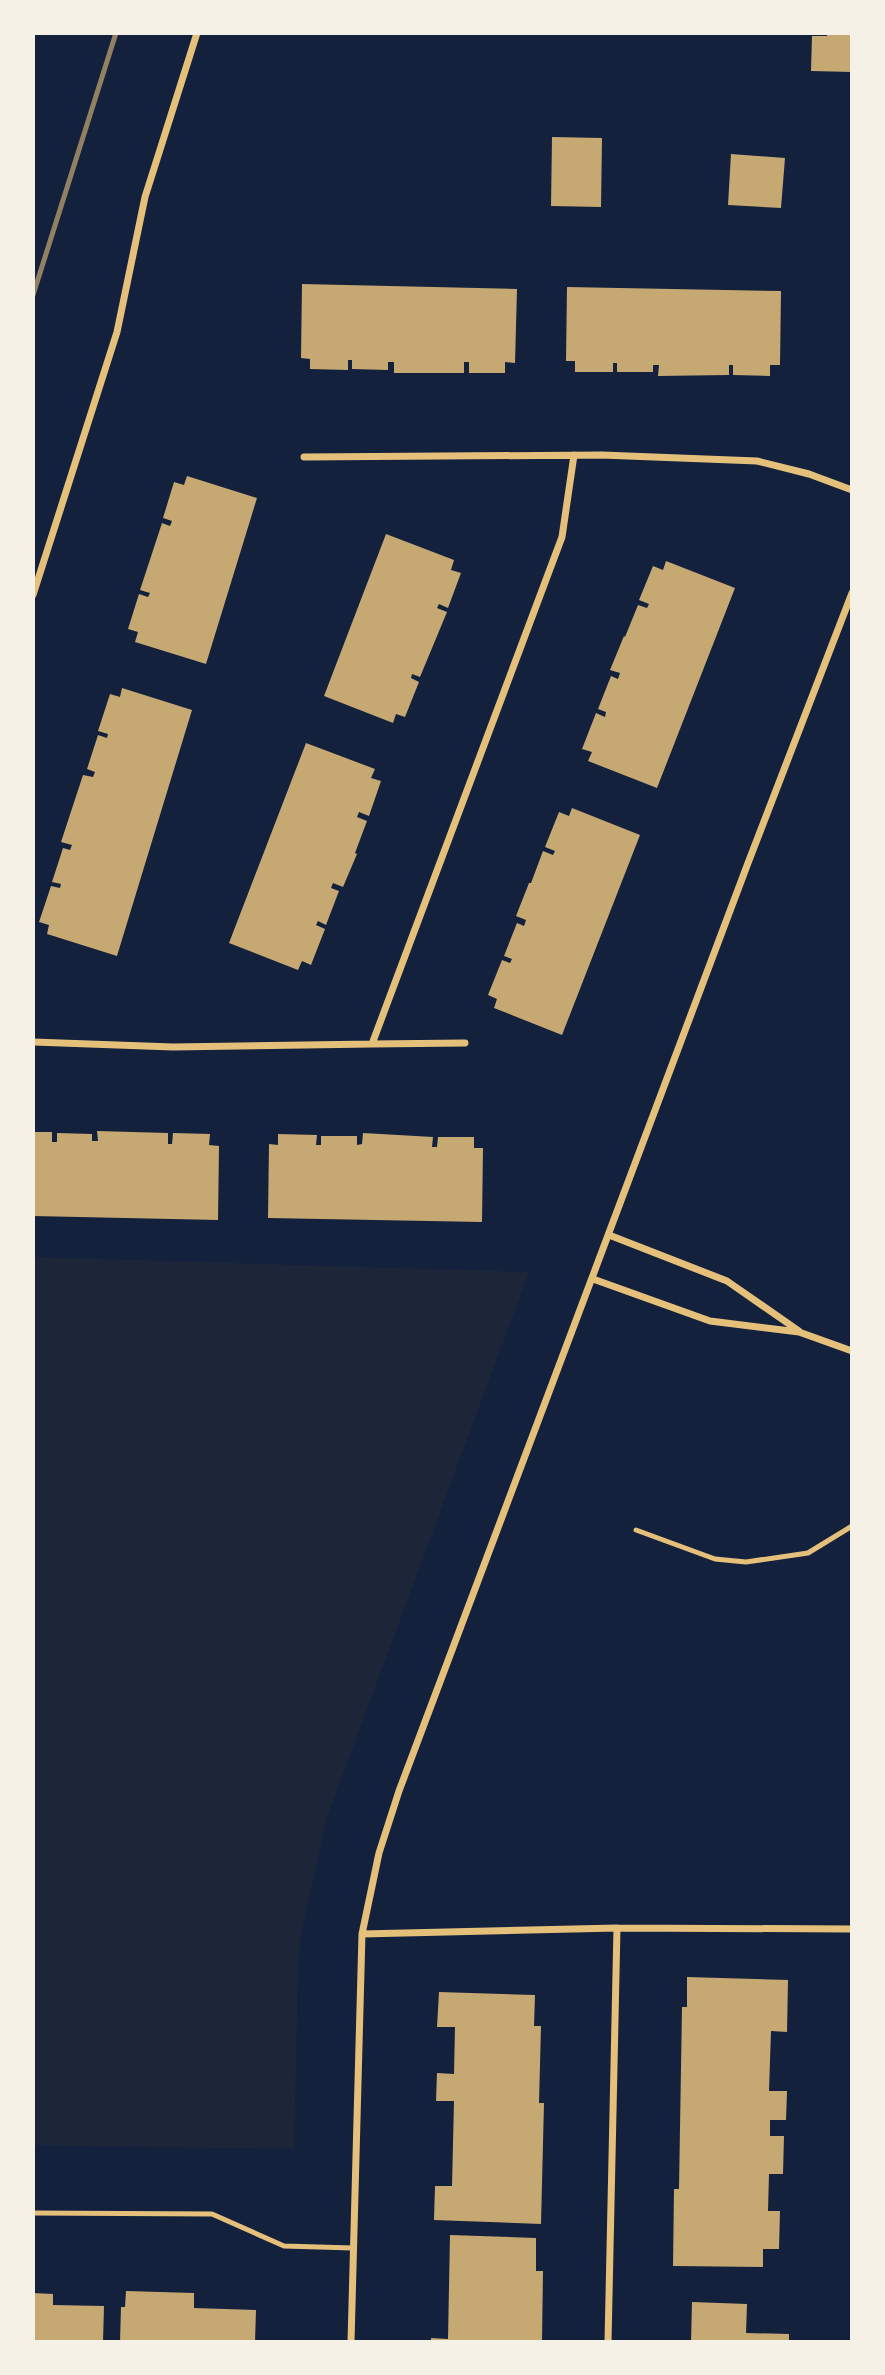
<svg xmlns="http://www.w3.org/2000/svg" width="885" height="2375" font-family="Bitter,serif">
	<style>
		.green { fill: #1d2539 }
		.building { fill: #c6a872 }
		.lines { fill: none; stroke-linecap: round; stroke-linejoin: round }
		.service { stroke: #e5c07b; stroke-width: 5 }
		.minor { stroke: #e5c07b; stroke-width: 7 }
		.rail { stroke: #918062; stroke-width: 5 }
	</style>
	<rect width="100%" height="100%" fill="#14213d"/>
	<path class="green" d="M 33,1257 L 529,1272 L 327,1817 L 301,1934 L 298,1970 L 294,2149 L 33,2145 Z"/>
	<path class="building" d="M 827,33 L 852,33 L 852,72 L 811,71 L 812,36 L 827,36 Z
		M 552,137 L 602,138 L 601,207 L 551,206 Z
		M 731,154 L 785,158 L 781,208 L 728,205 Z
		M 302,284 L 517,289 L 515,363 L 505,362 L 505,373 L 469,373 L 469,362 L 464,362 L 464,373 L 394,373 L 394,362 L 388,362 L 388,370 L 352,369 L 352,360 L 348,360 L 348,370 L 310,369 L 310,359 L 301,358 Z
		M 567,287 L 781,291 L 780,365 L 770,365 L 770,376 L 733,375 L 733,365 L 729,365 L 729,375 L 658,376 L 659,365 L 653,365 L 653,372 L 617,372 L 617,363 L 613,363 L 613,372 L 575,372 L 575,361 L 566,361 Z
		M 187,476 L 257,498 L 206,664 L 135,642 L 138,632 L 128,629 L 139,594 L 148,597 L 150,593 L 140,590 L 162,523 L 170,526 L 172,521 L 163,518 L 174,482 L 184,485 Z
		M 386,534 L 454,560 L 451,570 L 461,573 L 448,608 L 439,604 L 437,608 L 447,612 L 420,677 L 412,674 L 411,678 L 419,682 L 405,717 L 396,714 L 393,723 L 324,696 Z
		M 666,561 L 735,588 L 657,788 L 588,761 L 592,752 L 582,749 L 596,713 L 605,717 L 606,712 L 598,709 L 611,676 L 618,679 L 620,673 L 610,670 L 624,636 L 625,637 L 638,605 L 647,608 L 649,604 L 639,600 L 653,566 L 663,570 Z
		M 122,688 L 192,710 L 117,956 L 47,934 L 49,925 L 39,922 L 51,886 L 60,888 L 61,884 L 52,882 L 63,848 L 70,850 L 72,845 L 61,842 L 83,775 L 93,777 L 95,772 L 87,769 L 98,735 L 107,738 L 108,734 L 98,731 L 110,694 L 120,697 Z
		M 306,743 L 375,769 L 371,778 L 381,781 L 369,816 L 359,812 L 357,817 L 367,821 L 355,853 L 357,854 L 343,887 L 333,883 L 331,888 L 339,891 L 326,925 L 318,921 L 316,925 L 325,929 L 311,965 L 302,961 L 298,970 L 229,943 Z
		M 572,808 L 640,835 L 562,1035 L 494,1008 L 497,999 L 488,995 L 502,960 L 510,963 L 512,959 L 504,956 L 517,923 L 524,926 L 526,920 L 516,916 L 529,883 L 531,883 L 543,851 L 553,855 L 555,851 L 545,847 L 559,812 L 569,816 Z
		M 97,1131 L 168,1133 L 168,1144 L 172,1144 L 173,1133 L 210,1134 L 209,1145 L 219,1146 L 218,1220 L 33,1216 L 33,1132 L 52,1132 L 52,1142 L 57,1142 L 57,1133 L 92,1134 L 92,1141 L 98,1141 Z
		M 363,1133 L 433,1137 L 432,1147 L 437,1147 L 438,1137 L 474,1137 L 474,1148 L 483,1148 L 482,1222 L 268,1218 L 269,1144 L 278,1145 L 278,1134 L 317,1135 L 316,1145 L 321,1145 L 321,1136 L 357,1136 L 357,1145 L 362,1144 Z
		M 687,1977 L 788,1980 L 787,2032 L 771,2031 L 769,2091 L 787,2091 L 786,2120 L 770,2120 L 770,2136 L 784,2136 L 783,2174 L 769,2174 L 768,2211 L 780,2211 L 779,2249 L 763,2249 L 763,2267 L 673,2266 L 674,2189 L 679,2189 L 682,2007 L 687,2007 Z
		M 439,1992 L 535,1995 L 534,2026 L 541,2026 L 539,2103 L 544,2103 L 541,2224 L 434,2220 L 435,2186 L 452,2186 L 454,2101 L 436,2101 L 437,2073 L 454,2074 L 455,2027 L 437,2027 Z
		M 450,2235 L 536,2238 L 536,2271 L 543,2271 L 542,2342 L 431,2342 L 431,2338 L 448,2339 Z
		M 126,2291 L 194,2293 L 194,2308 L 256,2310 L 255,2342 L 120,2342 L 121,2307 L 125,2307 Z
		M 33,2293 L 53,2294 L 53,2305 L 104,2306 L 103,2342 L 33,2342 Z
		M 692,2302 L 747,2304 L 746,2333 L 789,2334 L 789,2342 L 691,2342 Z"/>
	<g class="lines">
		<path class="service" d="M 636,1530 L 715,1559 L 746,1562 L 808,1553 L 852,1526
			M 33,2213 L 212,2214 L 284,2246 L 353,2248"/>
		<path class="minor" d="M 304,457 L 602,455 L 757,461 L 809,474 L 852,490
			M 33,595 L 117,332 L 145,197 L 197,33
			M 33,1042 L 173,1047 L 372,1044
			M 465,1043 L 372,1044 L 562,537 L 574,455
			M 609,1235 L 727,1281 L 799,1331
			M 593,1279 L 710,1321 L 799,1332 L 852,1351
			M 362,1934 L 617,1928 L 852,1929
			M 351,2342 L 362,1934 L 379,1853 L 399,1791 L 748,863 L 852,593
			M 608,2342 L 617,1928"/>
		<path class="rail" d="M 33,295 L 116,33"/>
	</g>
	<rect width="885" height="2375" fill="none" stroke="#f6f1e7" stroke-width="70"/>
</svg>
